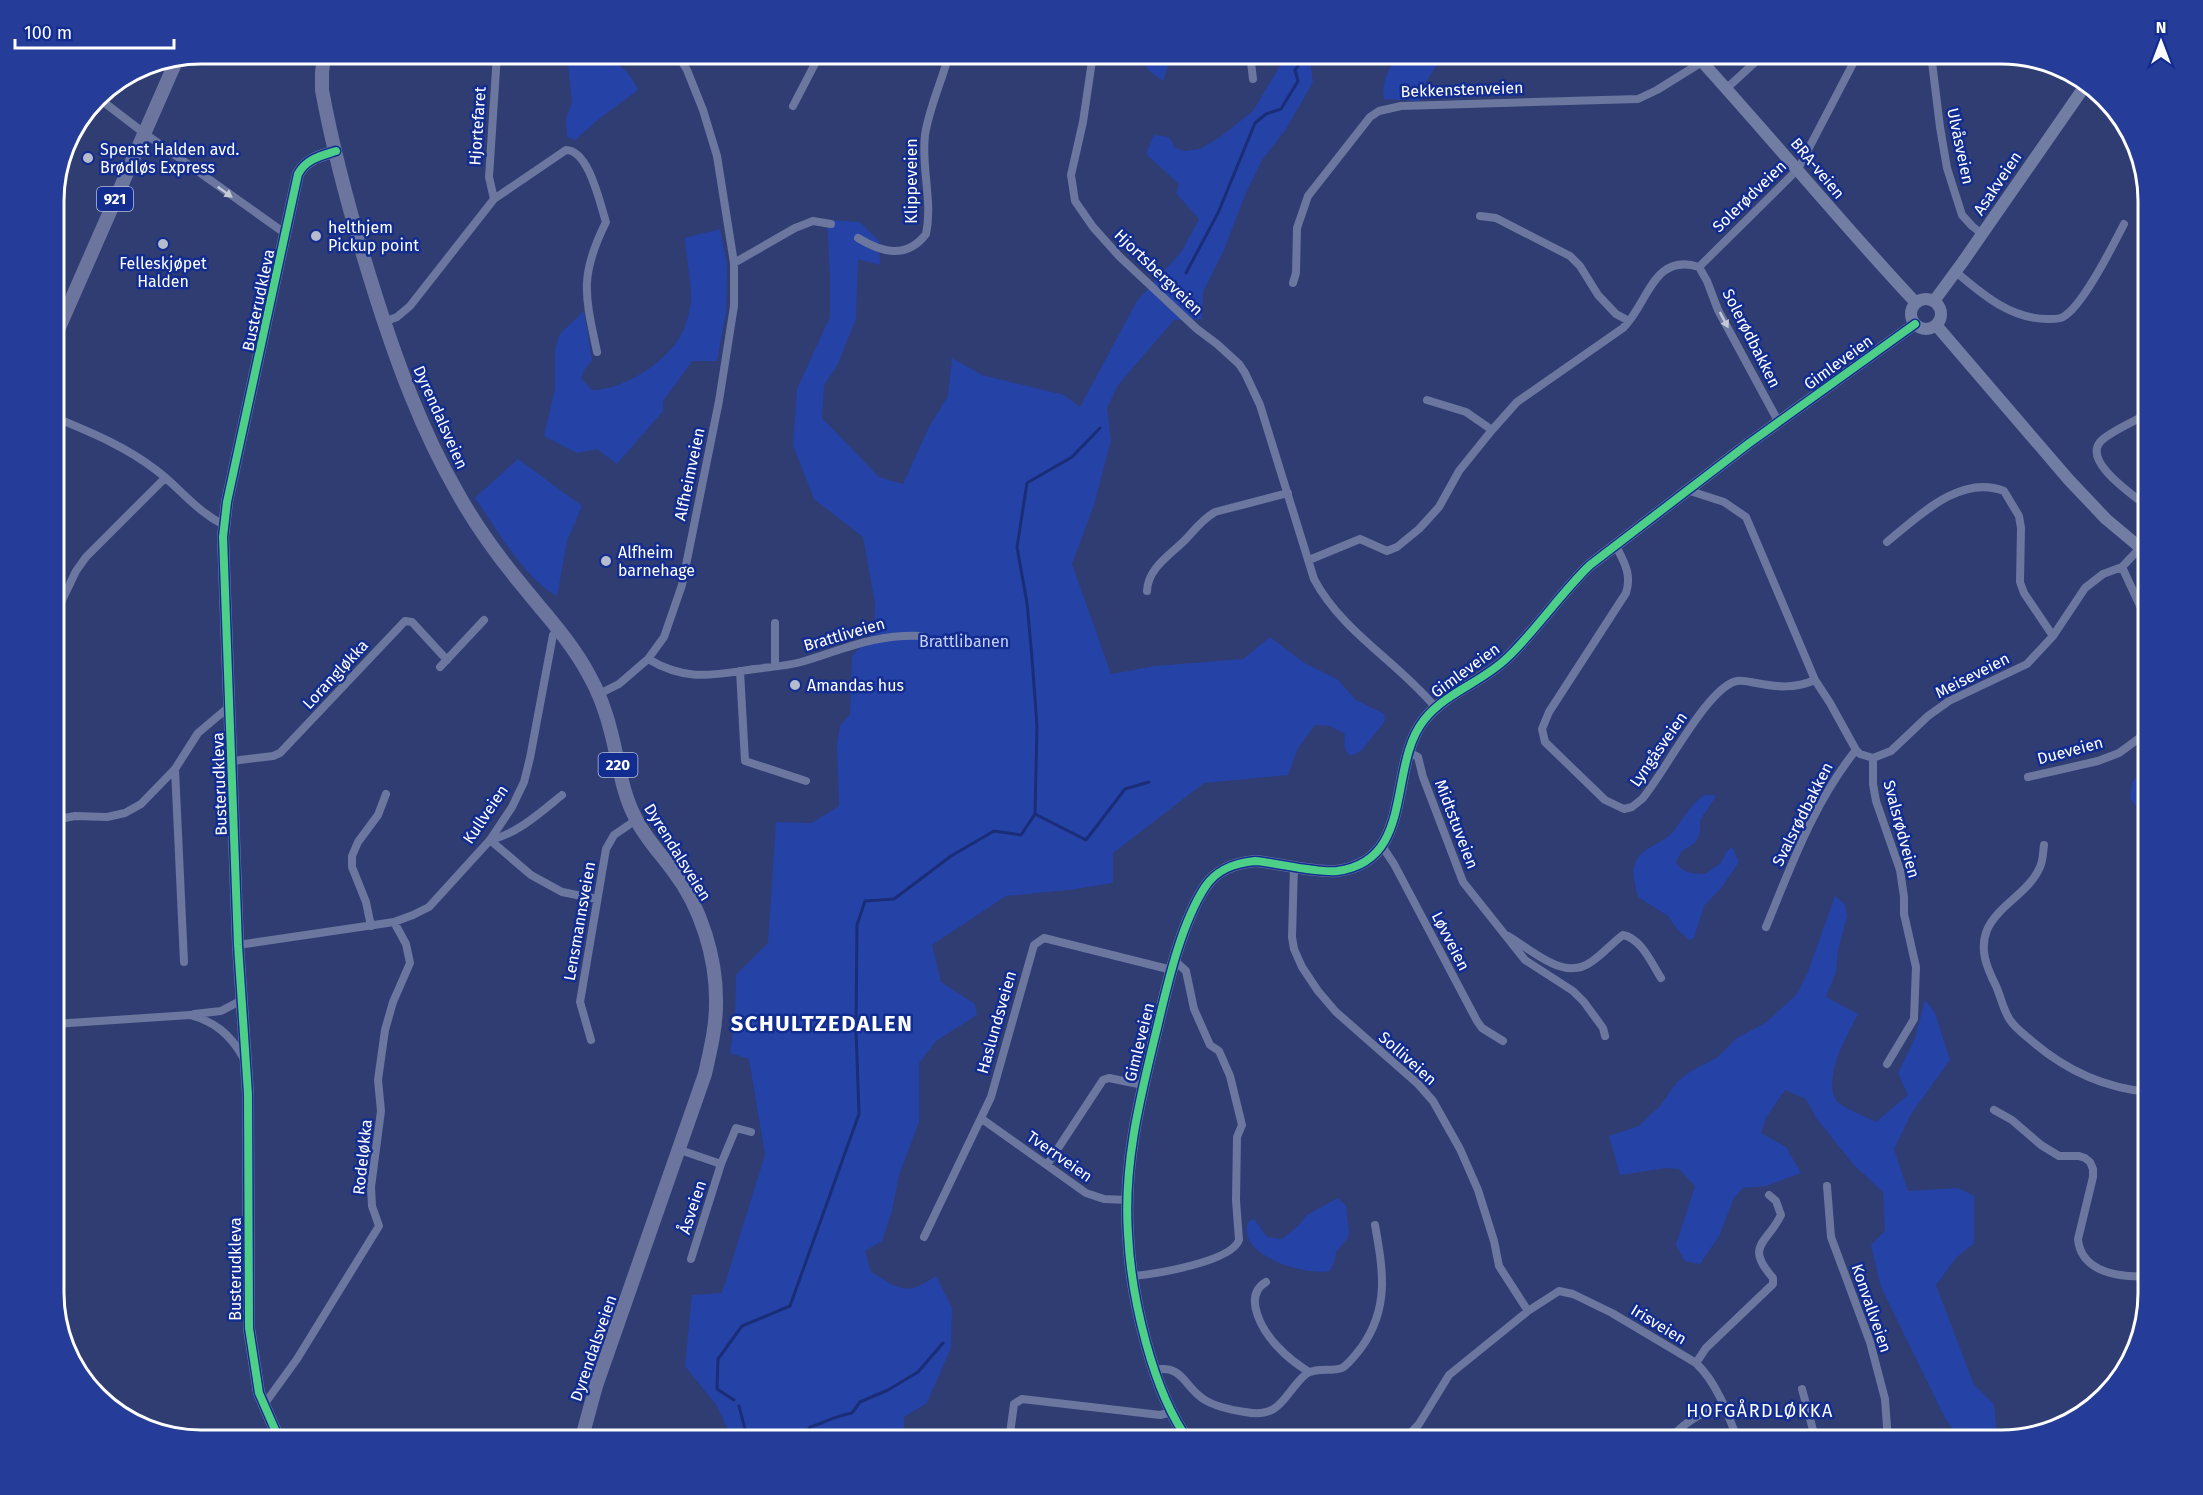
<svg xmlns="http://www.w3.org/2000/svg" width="2203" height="1495" font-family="'Fira Sans',sans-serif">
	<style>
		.green { fill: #2542a7 }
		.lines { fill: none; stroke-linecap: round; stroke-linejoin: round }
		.stream { stroke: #1a2d77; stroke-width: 3 }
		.street { stroke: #6b779e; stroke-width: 8 }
		.secondary { stroke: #727da3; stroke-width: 12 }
		.primary { stroke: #6b759e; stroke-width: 14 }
		.cycleway-casing { stroke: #122c90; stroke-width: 11 }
		.cycleway { stroke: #4dcf88; stroke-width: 8 }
		.oneway { fill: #c4c9d8 }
		.poi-dot { fill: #b6bbce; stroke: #122c90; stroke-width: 2 }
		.labels { text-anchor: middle; stroke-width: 5; stroke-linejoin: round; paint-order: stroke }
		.shield { fill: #122c90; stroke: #b8c0de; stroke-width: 1.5 }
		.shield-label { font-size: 15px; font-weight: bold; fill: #fff }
		.street-label { font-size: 16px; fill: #fff; stroke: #122c90 }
		.poi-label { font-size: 16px; fill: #fff; stroke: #122c90; text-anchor: start }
		.park-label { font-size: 16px; fill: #c5d1fd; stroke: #122c90 }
		.neighbourhood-label { font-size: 18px; letter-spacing: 1.5px; fill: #fff; stroke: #122c90 }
		.district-label { font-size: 22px; font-weight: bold; letter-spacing: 1.5px; fill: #fff; stroke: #122c90 }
		.rim { fill: none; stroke: #fff; stroke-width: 3 }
	</style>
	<rect width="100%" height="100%" fill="#2f3d73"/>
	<path class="green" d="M 567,54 L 584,54 L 591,57 L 596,55 C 618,63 628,68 638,90 L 599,119 L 575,140 L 567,137 L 566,118 L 572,103 Z
		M 1143,54 L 1172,54 L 1163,81 L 1148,70 Z
		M 1287,54 L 1309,54 L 1313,82 L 1286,129 L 1262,160 L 1245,195 L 1224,250 L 1203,292 L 1202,319 L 1174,320 L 1118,385 L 1107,408 L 1111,440 L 1094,505 L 1072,564 L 1111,674 L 1156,666 L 1243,659 L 1270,637 L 1303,662 L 1337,679 L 1356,700 L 1384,714 L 1385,721 L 1361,751 L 1351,756 C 1343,750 1344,744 1345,734 L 1330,726 L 1315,725 L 1298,748 L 1288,775 L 1204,783 L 1113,853 L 1113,883 L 1069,890 L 1006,896 L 932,945 L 941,982 L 975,1004 L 977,1015 L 936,1041 L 919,1063 L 919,1122 L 899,1175 L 892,1211 L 882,1241 L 865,1251 L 871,1272 C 900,1289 905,1297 936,1276 L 952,1308 L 951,1348 L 927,1403 L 904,1417 L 904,1437 L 885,1441 L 862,1430 L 857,1441 L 726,1441 L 729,1432 L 717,1406 L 685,1366 L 692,1295 L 722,1293 L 765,1155 L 749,1059 L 730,1053 L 735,1019 L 736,975 L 768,943 L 776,822 L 812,823 L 839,806 L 837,744 L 840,726 L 850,714 L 852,656 L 874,632 L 875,603 L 863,537 L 814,499 L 793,445 L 797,389 L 830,317 L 830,276 L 827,220 L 860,222 L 879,241 L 880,265 L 858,259 L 856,319 L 837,366 L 824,385 L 822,418 L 879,477 L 903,484 L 929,427 L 948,396 L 952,358 L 982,375 L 1064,395 L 1080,407 L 1137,301 L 1182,251 L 1199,219 L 1176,193 L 1179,184 L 1146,154 L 1154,135 L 1169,137 L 1175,148 L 1185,151 L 1200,149 L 1220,137 L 1253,111 Z
		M 1398,54 L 1442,56 L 1425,84 L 1419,101 L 1384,99 C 1381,82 1389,68 1398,54 Z
		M 720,229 L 727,265 L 726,313 L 717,361 L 692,361 L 663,401 L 663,411 L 617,464 L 597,449 L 577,453 L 544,436 L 555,389 L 555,349 L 560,334 L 584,311 L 592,360 L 585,369 L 581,378 L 592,390 C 622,391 669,361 682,333 C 686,325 690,311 691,302 C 692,285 686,256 685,238 Z
		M 518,459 L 582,506 L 567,541 L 557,596 C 523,577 498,530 475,498 Z
		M 2149,756 L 2149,806 L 2145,810 L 2140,811 L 2130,798 L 2132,783 Z
		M 1705,795 L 1715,795 L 1715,798 L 1700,820 L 1700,832 L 1696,842 L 1681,852 L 1676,862 C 1682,873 1694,874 1705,874 L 1721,863 L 1726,852 L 1732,847 L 1739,862 L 1721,888 L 1704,906 L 1694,938 L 1689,940 L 1676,928 L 1668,916 L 1638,897 C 1636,887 1631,875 1635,864 C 1640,848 1661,844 1671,834 C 1683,821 1690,803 1705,795 Z
		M 1835,896 L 1845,904 L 1847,916 L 1838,950 L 1836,972 L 1826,997 L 1858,1014 C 1848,1033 1820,1082 1838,1102 C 1845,1109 1867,1117 1876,1122 L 1908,1095 L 1898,1073 L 1915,1038 L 1925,1000 L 1935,1013 L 1950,1060 L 1911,1114 L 1894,1149 L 1908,1191 L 1958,1188 L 1974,1196 L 1974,1243 L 1956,1258 L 1936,1285 L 1974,1385 L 1994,1404 L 1997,1438 L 1962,1441 L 1945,1418 L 1881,1287 L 1871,1245 L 1885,1231 L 1883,1192 L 1853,1164 L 1817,1119 L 1806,1099 L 1785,1090 L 1766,1118 L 1761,1133 L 1786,1147 L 1801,1173 L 1766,1186 L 1743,1188 L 1734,1198 L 1719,1236 L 1700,1264 L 1685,1261 L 1676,1245 L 1695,1186 L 1679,1169 L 1666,1168 L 1620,1175 L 1609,1136 L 1639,1126 L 1660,1106 L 1677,1082 L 1691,1071 L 1718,1057 L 1737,1038 L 1767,1022 L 1797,994 L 1808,972 Z
		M 1338,1198 L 1346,1206 L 1349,1233 L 1347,1239 L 1336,1252 L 1335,1259 L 1330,1271 C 1306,1276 1233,1255 1249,1221 L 1254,1219 L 1267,1237 L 1282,1239 L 1298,1226 L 1307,1215 Z"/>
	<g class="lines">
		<path class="stream" d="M 1186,273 L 1218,213 L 1255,123 L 1266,114 L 1281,109 L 1298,81 L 1295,70 L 1304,57 L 1316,56 L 1318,54
			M 1035,814 L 1037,726 L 1032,658 L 1027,603 L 1017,547 L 1027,483 L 1072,457 L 1100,428
			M 734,1400 L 717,1389 L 718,1359 L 742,1326 L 790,1306 L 859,1114 L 856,1029 L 857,925 L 865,901 L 894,899 L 951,856 L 994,831 L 1021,835 L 1035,814 L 1086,840 L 1125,789 L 1149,782
			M 739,1406 L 748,1441
			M 801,1441 L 810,1427 C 826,1422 835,1416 852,1413 L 860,1402 L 888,1390 L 918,1372 L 943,1343"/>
		<path class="street" d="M 497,54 L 489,177 L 494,199 L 566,150 C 589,150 600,204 606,222 C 579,276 585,295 597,352
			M 1093,54 L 1083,122 L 1071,175 L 1075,201 L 1093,227 L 1119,256 L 1197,329 L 1217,344 L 1239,364 L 1245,373 L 1260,405 L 1314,579 C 1342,632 1398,662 1435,707
			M 1250,54 L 1253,79
			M 1931,54 L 1940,127 L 1947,168 L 1962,215 L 1972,226 L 1982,234
			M 1727,88 L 1764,54
			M 97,97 L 144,133 L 286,234
			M 793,106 L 820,54
			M 1480,216 L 1496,218 L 1570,256 L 1580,266 L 1598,295 L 1616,314 L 1629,321
			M 858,238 C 881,252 906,260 926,234 C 933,202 921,168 925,135 C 929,108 942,81 949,54
			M 734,263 L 795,228 L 813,221 L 831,224
			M 1699,267 L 1707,281 L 1718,310 L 1778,421
			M 1956,272 C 1983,295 2012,320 2050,319 C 2054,319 2060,319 2063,317 C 2083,306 2113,245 2124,224
			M 1293,283 L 1296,273 L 1297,228 L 1308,196 L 1370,117 L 1379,111 L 1401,106 L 1638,99 L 1657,90 L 1702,62
			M 384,322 L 397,317 L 410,306 L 494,199
			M 1427,400 L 1466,412 L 1492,430
			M 2149,413 C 2136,421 2110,431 2100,442 C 2083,463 2135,496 2149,508
			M 54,417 C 90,432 125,446 156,470 C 180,488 196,511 224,525
			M 1687,490 L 1724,502 L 1746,517 L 1815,680 L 1830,703 L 1856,750 L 1860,754 L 1873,758 L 1873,784 L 1876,801 L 1900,870 L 1904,897 L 1904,914 L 1916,967 L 1914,1019 L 1887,1064
			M 1887,542 C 1919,516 1960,474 2004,491 L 2019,516 L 2021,528 L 2020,582 L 2024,593 L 2053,636
			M 1616,546 C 1624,562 1632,574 1626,593 L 1549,712 L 1542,729 L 1545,742 L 1605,800 L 1624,809 L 1632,807 L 1642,799 C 1664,774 1708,686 1737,681 C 1743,680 1750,682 1756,683 C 1777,687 1794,689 1815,680
			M 1309,560 L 1360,539 L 1387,551 L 1397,547 L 1419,529 L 1439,507 L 1459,471 L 1492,430 L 1517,402 L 1623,328 C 1648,304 1653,252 1699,267 L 1798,169 L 1858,54
			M 2122,567 L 2149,625
			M 1147,591 C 1148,567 1172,554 1187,538 C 1196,528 1203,519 1215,512 L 1288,493
			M 54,617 L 76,571 L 86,557 L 165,478
			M 775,623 L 775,666
			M 648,659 C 687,682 712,675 755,669 C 770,667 786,666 801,662 C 845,649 874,634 922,636
			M 440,667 L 484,620
			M 740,671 L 745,761 L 806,781
			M 599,694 L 619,684 L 648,659 L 664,637 L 682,585 L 719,401 L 734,306 L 734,263 L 717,156 L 703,110 L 687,70 L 677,54
			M 1407,751 L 1418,757 L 1423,777 L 1463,882 L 1525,960 L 1573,991 L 1584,1002 L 1603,1028 L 1605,1036
			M 1873,758 L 1891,751 L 1928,716 L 1949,701 L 2027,664 L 2053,636 L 2085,588 L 2103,574 L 2122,567 L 2140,548
			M 232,761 L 273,756 L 280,753 L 405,621 L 412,622 L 447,660
			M 175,769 L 184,962
			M 2028,777 L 2098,761 L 2119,753 L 2149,731
			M 54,820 L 75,816 L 107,817 L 125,813 L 141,804 L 175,769 L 198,733 L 230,706
			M 490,840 L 531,875 L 562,892 L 597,899
			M 490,840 C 517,834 541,812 562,795
			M 2044,845 C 2043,852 2043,861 2040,867 C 2029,893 1998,905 1987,930 C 1979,950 1987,968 1996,986 C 2001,997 2003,1010 2010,1020 C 2016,1029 2025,1035 2033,1042 C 2067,1071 2105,1088 2149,1092
			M 1382,846 L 1394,864 L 1477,1021 L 1482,1028 L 1503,1041
			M 1294,866 L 1292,937 L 1294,949 L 1302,967 L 1318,991 L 1336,1012 L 1418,1084 L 1433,1101 L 1460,1149 L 1478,1190 L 1494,1241 L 1499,1266 L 1528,1311
			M 371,926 L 366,902 L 352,867 L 352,856 L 358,842 L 378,815 L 386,794
			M 1766,927 C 1791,866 1814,802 1856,750
			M 1508,936 C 1531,949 1564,982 1591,962 C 1603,954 1612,943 1623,935 C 1641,938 1652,964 1661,978
			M 238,945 L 394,922 L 413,915 L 429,907 L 490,840 L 512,807 L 524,782 L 530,758 L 553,635 L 559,630
			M 194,1014 L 221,1011 L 242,1000
			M 54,1024 L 190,1015 C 215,1022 230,1034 243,1057
			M 591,1040 L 580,1002 L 606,849 L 614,835 L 636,820
			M 1994,1110 L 2012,1120 L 2041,1145 L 2059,1156 L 2079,1156 L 2085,1158 L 2090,1162 L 2093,1169 L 2093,1177 L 2078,1239 C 2081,1273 2121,1278 2149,1276
			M 982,1119 L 1086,1193 L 1104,1199 L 1127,1200
			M 680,1150 L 721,1164 L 691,1259
			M 721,1164 L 736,1128 L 751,1132
			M 1047,1165 L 1103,1080 L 1109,1078 L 1143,1085
			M 1827,1186 L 1831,1237 L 1870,1342 L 1885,1399 L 1888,1441
			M 924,1237 L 991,1097 L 1034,945 L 1044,938 L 1172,970
			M 1133,1276 C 1155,1274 1231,1262 1239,1240 L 1236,1200 L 1237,1137 L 1242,1125 L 1230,1076 L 1223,1060 L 1219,1051 L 1210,1045 L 1194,1009 L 1186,971 L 1175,961
			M 1266,1282 C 1241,1297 1264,1333 1279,1348 C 1287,1357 1298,1365 1309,1372
			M 1696,1363 L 1706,1348 L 1773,1284 L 1773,1278 C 1744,1245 1767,1244 1781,1215 L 1776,1201 L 1769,1195
			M 1154,1370 C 1184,1364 1184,1388 1205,1400 C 1216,1407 1232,1410 1245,1412 C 1282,1419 1283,1394 1306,1374 C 1316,1367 1331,1372 1342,1368 C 1349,1364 1356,1354 1361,1348 C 1390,1308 1383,1270 1375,1225
			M 1802,1389 L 1816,1441
			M 263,1406 L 297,1359 L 379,1226 L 372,1206 L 371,1187 L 381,1111 L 378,1080 L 385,1030 L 393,1002 L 410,963 L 406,944 L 394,922
			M 1009,1441 L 1014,1404 L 1022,1399 L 1160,1415 L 1172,1412
			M 1403,1441 L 1419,1424 L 1449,1375 L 1528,1311 L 1559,1291 L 1573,1294 L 1612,1313 L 1696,1363 C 1717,1383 1728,1414 1738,1441
			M 1669,1441 C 1681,1424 1703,1412 1722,1405"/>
		<path class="secondary" d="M 1695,54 C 1770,136 1840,222 1916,303
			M1911 314a15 15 0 1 1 30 0a15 15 0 1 1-30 0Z
			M 1934,301 L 1962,263 L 2087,83
			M 1936,325 L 2069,480 L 2106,519 L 2149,555
			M 280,1441 L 259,1393 L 249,1328 L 248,1094 L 238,945 L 223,537 L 227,502 L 298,174 C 306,159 320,156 336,151
			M 1189,1441 C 1152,1391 1131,1296 1128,1234 C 1123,1162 1141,1094 1158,1024 C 1168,982 1181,924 1205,887 C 1217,869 1235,863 1255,861 C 1279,863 1314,873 1337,871 C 1416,861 1387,766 1424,720 C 1446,692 1483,682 1508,657 C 1537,629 1560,594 1590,565 L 1748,444 L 1915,324"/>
		<path class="primary" d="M 324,54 L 322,73 L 322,90 C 335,161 355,231 377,300 C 398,365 422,431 456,490 C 474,523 497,555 521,584 C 545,614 571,641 589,675 C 600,694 607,715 612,736 C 619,764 622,793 636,819 C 646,839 661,854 674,872 C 701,907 717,959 716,1004 C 716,1028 710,1051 705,1074 L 596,1386 L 581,1441
			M 54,339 L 177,59"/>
		<g class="cycleway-casing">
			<path id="cycleway" d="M 280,1441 L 259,1393 L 249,1328 L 248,1094 L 238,945 L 223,537 L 227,502 L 298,174 C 306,159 320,156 336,151
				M 1189,1441 C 1152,1391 1131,1296 1128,1234 C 1123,1162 1141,1094 1158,1024 C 1168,982 1181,924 1205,887 C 1217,869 1235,863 1255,861 C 1279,863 1314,873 1337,871 C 1416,861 1387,766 1424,720 C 1446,692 1483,682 1508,657 C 1537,629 1560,594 1590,565 L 1748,444 L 1915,324"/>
		</g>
		<use href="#cycleway" class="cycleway"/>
	</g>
	<defs><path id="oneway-solid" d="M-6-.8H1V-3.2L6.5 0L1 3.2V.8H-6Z" transform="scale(1.5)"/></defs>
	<g class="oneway">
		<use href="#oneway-solid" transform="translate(225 192) rotate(36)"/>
		<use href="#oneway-solid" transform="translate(1724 320) rotate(62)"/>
	</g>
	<g class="poi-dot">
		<circle cx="88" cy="158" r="6"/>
		<circle cx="316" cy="236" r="6"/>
		<circle cx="163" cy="244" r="6"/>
		<circle cx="606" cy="561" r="6"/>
		<circle cx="795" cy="685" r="6"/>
	</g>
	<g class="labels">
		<g class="shield">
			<rect x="97" y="187" width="36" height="24" rx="4.5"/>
			<rect x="598.5" y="753" width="39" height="24" rx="4.5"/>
		</g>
		<g class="shield-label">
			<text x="115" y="204">921</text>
			<text x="618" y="770">220</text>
		</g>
		<g class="street-label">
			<text transform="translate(1462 89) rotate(-2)" y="6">Bekkenstenveien</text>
			<text transform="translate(477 126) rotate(-86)" y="6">Hjortefaret</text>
			<text transform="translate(1961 146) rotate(78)" y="6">Ulvåsveien</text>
			<text transform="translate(1818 168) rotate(50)" y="6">BRA-veien</text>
			<text transform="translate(911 181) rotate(-90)" y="6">Klippeveien</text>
			<text transform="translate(1997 183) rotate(-56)" y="6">Asakveien</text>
			<text transform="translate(1749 196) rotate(-44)" y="6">Solerødveien</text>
			<text transform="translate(1159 272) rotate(44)" y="6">Hjortsbergveien</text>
			<text transform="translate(258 300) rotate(-78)" y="6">Busterudkleva</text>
			<text transform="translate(1752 338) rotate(63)" y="6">Solerødbakken</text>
			<text transform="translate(1838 362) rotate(-36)" y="6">Gimleveien</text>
			<text transform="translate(441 417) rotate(66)" y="6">Dyrendalsveien</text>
			<text transform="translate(689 474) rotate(-78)" y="6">Alfheimveien</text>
			<text transform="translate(844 634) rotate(-16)" y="6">Brattliveien</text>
			<text transform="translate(1465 670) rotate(-36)" y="6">Gimleveien</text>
			<text transform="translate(335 674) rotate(-47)" y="6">Lorangløkka</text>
			<text transform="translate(1972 675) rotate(-27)" y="6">Meiseveien</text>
			<text transform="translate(1658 749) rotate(-55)" y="6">Lyngåsveien</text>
			<text transform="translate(2070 750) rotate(-15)" y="6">Dueveien</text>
			<text transform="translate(219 784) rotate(-92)" y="6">Busterudkleva</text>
			<text transform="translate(485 814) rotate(-56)" y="6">Kullveien</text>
			<text transform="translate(1802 814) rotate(-63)" y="6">Svalsrødbakken</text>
			<text transform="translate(1457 824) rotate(69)" y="6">Midtstuveien</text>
			<text transform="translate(1902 829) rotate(75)" y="6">Svalsrødveien</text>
			<text transform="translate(678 852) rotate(58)" y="6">Dyrendalsveien</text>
			<text transform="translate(579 921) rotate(-80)" y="6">Lensmannsveien</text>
			<text transform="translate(1451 941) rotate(63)" y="6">Løvveien</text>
			<text transform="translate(996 1022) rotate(-74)" y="6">Haslundsveien</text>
			<text transform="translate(1139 1042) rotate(-76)" y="6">Gimleveien</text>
			<text transform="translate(1408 1058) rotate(42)" y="6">Solliveien</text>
			<text transform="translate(1060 1156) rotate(35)" y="6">Tverrveien</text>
			<text transform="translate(362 1157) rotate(-84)" y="6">Rodeløkka</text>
			<text transform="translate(692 1207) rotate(-72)" y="6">Åsveien</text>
			<text transform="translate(235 1269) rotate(-90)" y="6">Busterudkleva</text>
			<text transform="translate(1872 1308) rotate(71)" y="6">Konvallveien</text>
			<text transform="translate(1659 1324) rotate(31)" y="6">Irisveien</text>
			<text transform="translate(593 1348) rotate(-71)" y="6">Dyrendalsveien</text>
		</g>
		<g class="poi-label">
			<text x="100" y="155">Spenst Halden avd.<tspan x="100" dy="18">Brødløs Express</tspan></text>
			<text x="328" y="233">helthjem<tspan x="328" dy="18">Pickup point</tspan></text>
			<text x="163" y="269" text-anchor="middle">Felleskjøpet<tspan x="163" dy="18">Halden</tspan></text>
			<text x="618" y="558">Alfheim<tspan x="618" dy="18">barnehage</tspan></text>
			<text x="807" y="691">Amandas hus</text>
		</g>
		<g class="park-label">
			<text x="964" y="647">Brattlibanen</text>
		</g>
		<g class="neighbourhood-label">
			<text x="1760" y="1417">HOFGÅRDLØKKA</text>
		</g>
		<g class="district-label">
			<text x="822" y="1031">SCHULTZEDALEN</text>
		</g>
	</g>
	<path d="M0 0H2203V1495H0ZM201 64H2001A137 137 0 0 1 2138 201V1293A137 137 0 0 1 2001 1430H201A137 137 0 0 1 64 1293V201A137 137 0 0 1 201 64Z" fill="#253d99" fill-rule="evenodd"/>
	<path class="rim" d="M201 64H2001A137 137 0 0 1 2138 201V1293A137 137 0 0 1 2001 1430H201A137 137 0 0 1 64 1293V201A137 137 0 0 1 201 64Z"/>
	<g transform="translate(2161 42)" stroke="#122c90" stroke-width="4.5" paint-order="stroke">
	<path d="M0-4.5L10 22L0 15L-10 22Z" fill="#ffffff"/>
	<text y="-9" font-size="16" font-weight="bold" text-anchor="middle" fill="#ffffff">N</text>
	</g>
	<path d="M15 39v9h159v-9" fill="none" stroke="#ffffff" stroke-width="3"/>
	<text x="24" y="39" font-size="18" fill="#ffffff" stroke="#122c90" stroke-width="4.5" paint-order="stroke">100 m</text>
</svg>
